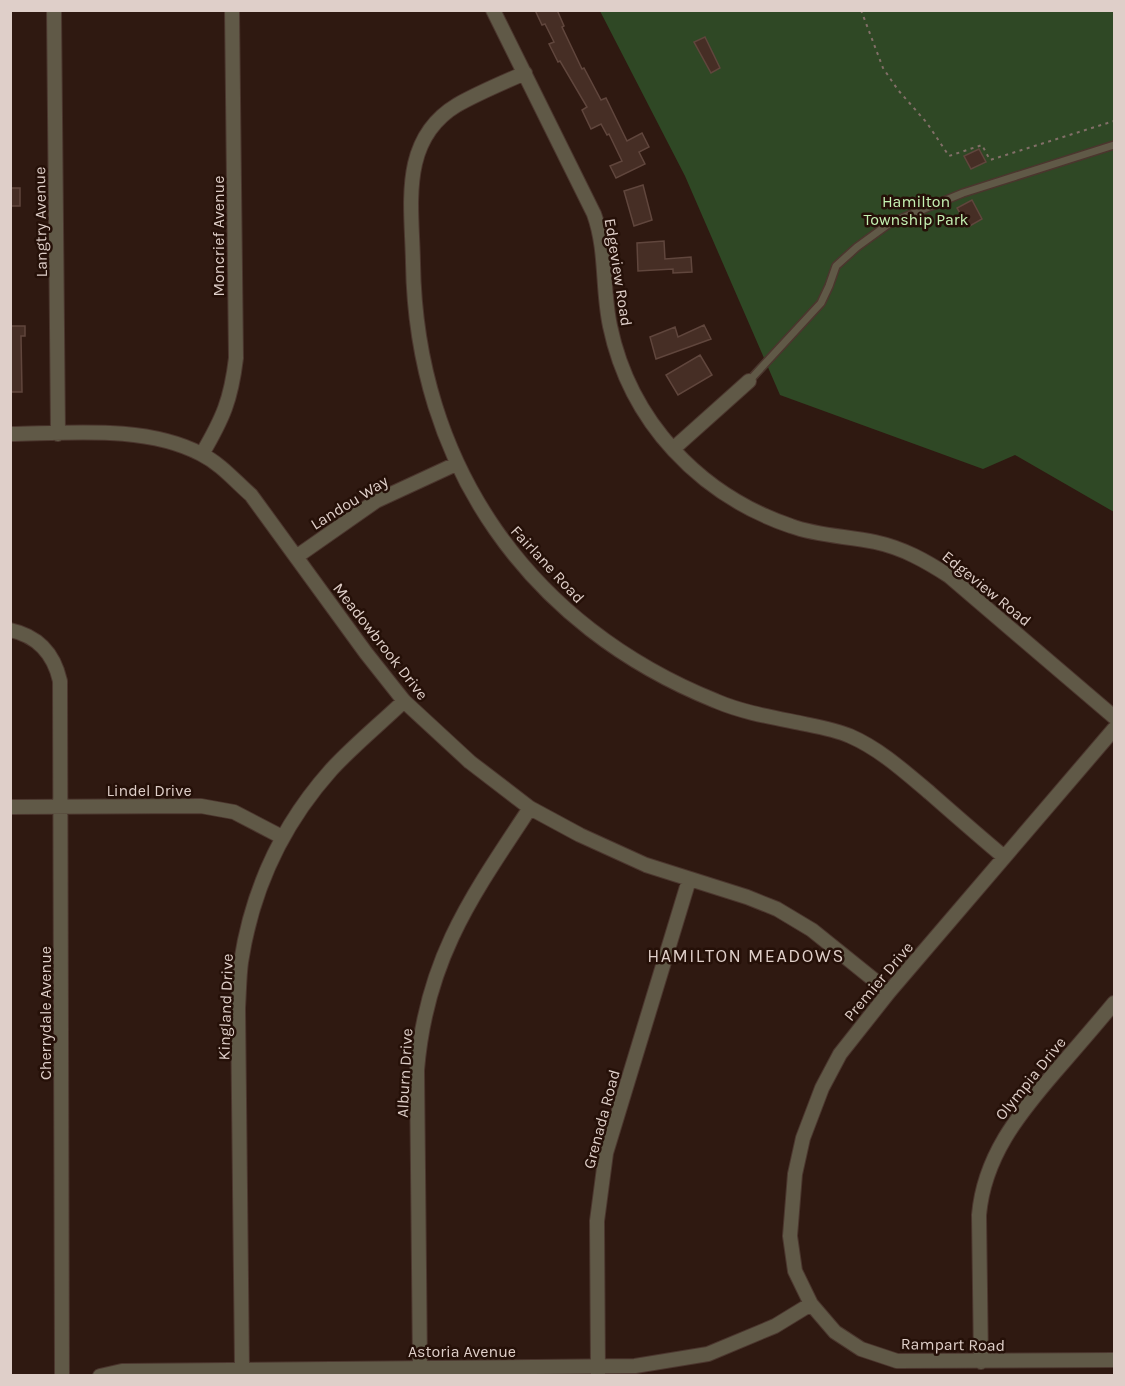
<svg xmlns="http://www.w3.org/2000/svg" width="1125" height="1386" font-family="Karla,sans-serif">
	<style>
		.green { fill: #2f4825 }
		.building { fill: #462e25; stroke: #60463d; stroke-width: 1.5 }
		.lines { fill: none; stroke-linecap: round; stroke-linejoin: round }
		.lane-casing { stroke: #4b362e; stroke-width: 10 }
		.street-casing { stroke: #4b362e; stroke-width: 16 }
		.path { stroke: #826f68; stroke-width: 2; stroke-dasharray: 3 4.5; stroke-linecap: butt }
		.lane { stroke: #605947; stroke-width: 7 }
		.street { stroke: #605947; stroke-width: 14 }
		.labels { text-anchor: middle; stroke-width: 5; stroke-linejoin: round; paint-order: stroke }
		.park-label { font-size: 16px; fill: #c5f2b3; stroke: #251008 }
		.street-label { font-size: 16px; fill: #dfcfc9; stroke: #251008 }
		.neighbourhood-label { font-size: 18px; letter-spacing: 1.5px; fill: #dfcfc9; stroke: #251008 }
	</style>
	<rect width="100%" height="100%" fill="#2f1911"/>
	<path class="green" d="M 600,11 L 1114,11 L 1114,512 L 1015,455 L 983,469 L 780,395 L 685,176 Z"/>
	<path class="building" d="M 535,10 L 557,10 L 564,26 L 562,27 L 582,69 L 584,68 L 601,100 L 606,98 L 627,141 L 642,133 L 649,147 L 639,152 L 645,164 L 616,178 L 610,166 L 622,161 L 609,134 L 607,135 L 601,124 L 591,129 L 582,110 L 587,107 L 560,61 L 558,62 L 549,44 L 554,42 L 545,24 L 542,25 Z
		M 705,37 L 720,68 L 711,73 L 694,42 Z
		M 979,149 L 986,162 L 971,169 L 964,156 Z
		M 643,185 L 652,220 L 634,226 L 624,191 Z
		M 10,188 L 20,188 L 20,206 L 10,206 Z
		M 972,200 L 982,219 L 968,227 L 957,208 Z
		M 664,241 L 665,259 L 691,257 L 692,272 L 673,273 L 673,269 L 638,271 L 637,243 Z
		M 704,325 L 711,339 L 656,359 L 650,337 L 675,327 L 678,337 Z
		M 10,326 L 25,326 L 25,336 L 21,336 L 22,392 L 10,392 Z
		M 700,355 L 712,375 L 678,395 L 666,375 Z"/>
	<g class="lines">
		<g class="lane-casing">
			<path id="lane" d="M 749,381 L 821,303 L 829,286 L 836,266 L 857,247 L 890,223 L 963,193 L 1114,145"/>
		</g>
		<g class="street-casing">
			<path id="street" d="M 54,10 L 58,434
				M 493,10 L 594,214 C 607,250 602,289 610,326 C 630,422 700,495 791,526 C 818,536 847,536 875,542 C 903,548 926,561 949,576 L 1114,717
				M 525,73 C 502,83 478,93 457,105 C 399,140 412,205 413,263 C 416,465 529,626 716,701 C 744,713 776,718 805,724 C 820,727 836,730 850,736 C 880,749 905,772 930,793 C 955,815 979,836 1004,857
				M 10,434 C 71,433 146,425 201,454 C 221,464 235,481 251,495 L 366,653 L 404,701 L 470,762 L 530,808 L 580,835 L 646,865 L 747,897 L 777,909 L 812,930 L 889,992
				M 673,449 L 749,381
				M 202,454 C 223,418 231,400 236,358 L 232,10
				M 296,557 L 376,501 L 456,464
				M 10,630 C 38,636 54,654 60,681 L 62,1376
				M 1114,729 L 889,992 L 840,1054 L 822,1088 L 803,1138 L 795,1174 L 790,1236 L 795,1271 L 811,1304 L 835,1332 L 861,1349 L 897,1361 L 1114,1360
				M 10,807 L 201,806 L 234,812 L 282,837
				M 981,1362 L 979,1215 C 984,1157 1018,1115 1055,1072 C 1075,1049 1095,1026 1114,1003
				M 420,1368 L 417,1070 C 426,960 471,897 530,808
				M 242,1369 L 238,1008 C 239,993 239,977 241,962 C 252,890 282,825 331,770 C 353,746 380,724 404,701
				M 100,1376 L 122,1371 L 635,1366 L 708,1354 L 775,1326 L 811,1304
				M 598,1376 L 597,1221 L 606,1153 L 689,880"/>
		</g>
		<path class="path" d="M 861,10 L 883,68 L 898,90 L 927,123 L 949,156 L 982,145 L 990,160 L 1114,121"/>
		<use href="#lane" class="lane"/>
		<use href="#street" class="street"/>
	</g>
	<g class="labels">
		<g class="park-label">
			<text x="916" y="207">Hamilton<tspan x="916" dy="18">Township Park</tspan></text>
		</g>
		<g class="street-label">
			<text transform="translate(40 222) rotate(-91)" y="6">Langtry Avenue</text>
			<text transform="translate(218 236) rotate(-90)" y="6">Moncrief Avenue</text>
			<text transform="translate(619 272) rotate(81)" y="6">Edgeview Road</text>
			<text transform="translate(349 502) rotate(-32)" y="6">Landou Way</text>
			<text transform="translate(548 564) rotate(47)" y="6">Fairlane Road</text>
			<text transform="translate(987 588) rotate(39)" y="6">Edgeview Road</text>
			<text transform="translate(381 641) rotate(52)" y="6">Meadowbrook Drive</text>
			<text x="149" y="796">Lindel Drive</text>
			<text transform="translate(878 981) rotate(-50)" y="6">Premier Drive</text>
			<text transform="translate(225 1007) rotate(-88)" y="6">Kingland Drive</text>
			<text transform="translate(45 1013) rotate(-90)" y="6">Cherrydale Avenue</text>
			<text transform="translate(404 1073) rotate(-87)" y="6">Alburn Drive</text>
			<text transform="translate(1030 1078) rotate(-51)" y="6">Olympia Drive</text>
			<text transform="translate(601 1119) rotate(-75)" y="6">Grenada Road</text>
			<text transform="translate(953 1344) rotate(1)" y="6">Rampart Road</text>
			<text x="462" y="1357">Astoria Avenue</text>
		</g>
		<g class="neighbourhood-label">
			<text x="746" y="962">HAMILTON MEADOWS</text>
		</g>
	</g>
	<rect width="1125" height="1386" fill="none" stroke="#dfcfc9" stroke-width="24"/>
</svg>
